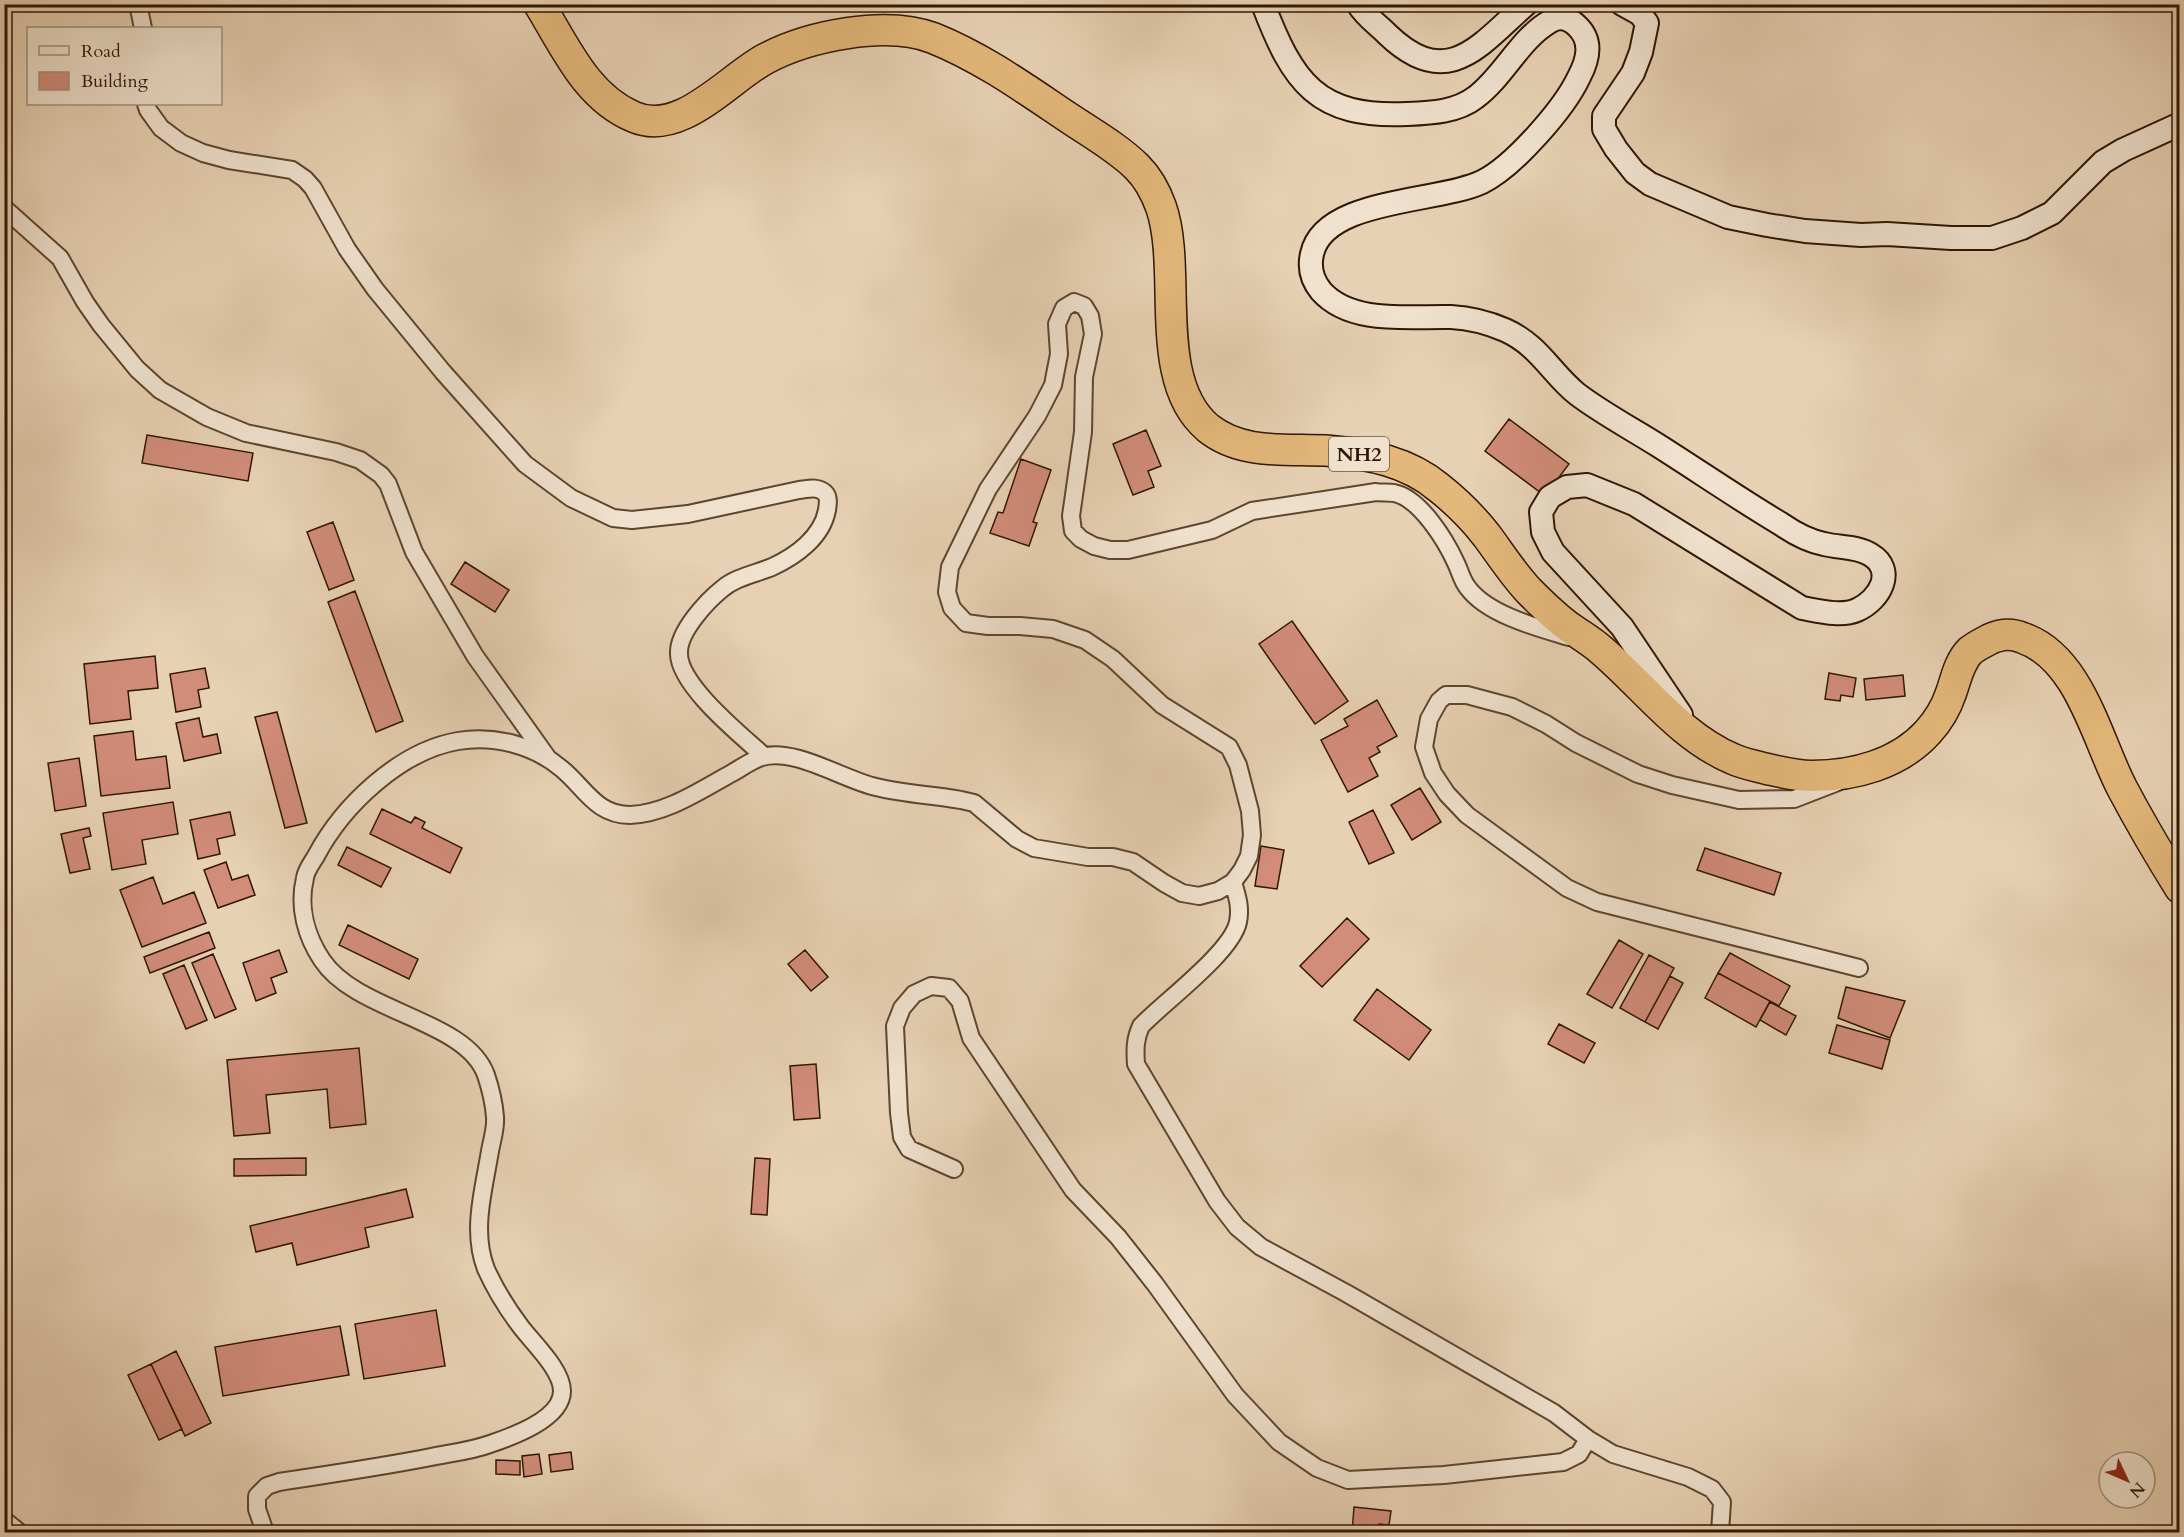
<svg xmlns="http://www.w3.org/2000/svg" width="2184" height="1537" font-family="Cardo,serif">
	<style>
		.building { fill: #d18c7a; stroke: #311701; stroke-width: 1.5 }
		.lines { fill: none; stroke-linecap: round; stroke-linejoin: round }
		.street-casing { stroke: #5e462e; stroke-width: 20 }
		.secondary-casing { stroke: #311701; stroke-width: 26 }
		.highway-casing { stroke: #311701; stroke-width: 33 }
		.street { stroke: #efe1ce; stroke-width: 16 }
		.secondary { stroke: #efe1ce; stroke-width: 22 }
		.highway { stroke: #e4b87a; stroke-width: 30 }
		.labels { text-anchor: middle; stroke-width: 4.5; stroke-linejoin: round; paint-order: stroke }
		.shield { fill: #efe1ce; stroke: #6a543e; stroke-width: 1.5 }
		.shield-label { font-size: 20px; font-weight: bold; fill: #311701 }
	</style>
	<rect width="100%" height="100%" fill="#e7d1b4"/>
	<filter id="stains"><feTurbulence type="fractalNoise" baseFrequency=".00333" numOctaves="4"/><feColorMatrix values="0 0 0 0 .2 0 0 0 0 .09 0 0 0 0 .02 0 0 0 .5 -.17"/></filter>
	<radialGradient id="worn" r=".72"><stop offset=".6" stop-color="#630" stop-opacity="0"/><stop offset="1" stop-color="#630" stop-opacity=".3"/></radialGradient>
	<path class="building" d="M 1509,419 L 1569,464 L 1545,496 L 1485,451 Z
		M 1146,430 L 1161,466 L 1148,471 L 1154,487 L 1133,495 L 1113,444 Z
		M 147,435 L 253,453 L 248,481 L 142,463 Z
		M 1021,459 L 1051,470 L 1033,522 L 1037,523 L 1029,546 L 990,533 L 998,512 L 1003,513 Z
		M 333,522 L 354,580 L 329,590 L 307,532 Z
		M 465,562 L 509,590 L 495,612 L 451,584 Z
		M 355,591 L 403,721 L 376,732 L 328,602 Z
		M 1292,621 L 1348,701 L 1315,724 L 1259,644 Z
		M 155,656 L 158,688 L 128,691 L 131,719 L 90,724 L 84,664 Z
		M 205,668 L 209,688 L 198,690 L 201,707 L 176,712 L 170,674 Z
		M 1829,673 L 1856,678 L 1853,697 L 1841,695 L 1840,701 L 1825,699 Z
		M 1903,675 L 1905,696 L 1866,700 L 1864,679 Z
		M 1377,700 L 1397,736 L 1377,747 L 1380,752 L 1369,758 L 1378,776 L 1348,792 L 1321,740 L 1348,726 L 1344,719 Z
		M 277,712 L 307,823 L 285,828 L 255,717 Z
		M 199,718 L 203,737 L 217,734 L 221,753 L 184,761 L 176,723 Z
		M 133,731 L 136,760 L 166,756 L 170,788 L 101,796 L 94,736 Z
		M 79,758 L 86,806 L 55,811 L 48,763 Z
		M 1420,788 L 1441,822 L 1412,840 L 1391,805 Z
		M 173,802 L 178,834 L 142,840 L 146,864 L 112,870 L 103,813 Z
		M 382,809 L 411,823 L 415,817 L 425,822 L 422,828 L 462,848 L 450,873 L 370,834 Z
		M 1373,810 L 1394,853 L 1369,864 L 1349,822 Z
		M 230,812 L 235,835 L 217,839 L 220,854 L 198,859 L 190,820 Z
		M 89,828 L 91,836 L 83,838 L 90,869 L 70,873 L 61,834 Z
		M 1261,846 L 1284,850 L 1277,889 L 1255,886 Z
		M 347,847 L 391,868 L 381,887 L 338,865 Z
		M 1705,848 L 1781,873 L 1774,895 L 1697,870 Z
		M 226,862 L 232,880 L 248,875 L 255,895 L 218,908 L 204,870 Z
		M 153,877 L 163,904 L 194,892 L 206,923 L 142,947 L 120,890 Z
		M 1347,918 L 1369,939 L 1322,987 L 1300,966 Z
		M 348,925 L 418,959 L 409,979 L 339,945 Z
		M 209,932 L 215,948 L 150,973 L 144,957 Z
		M 1619,940 L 1643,954 L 1612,1008 L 1587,994 Z
		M 279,950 L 287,972 L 271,978 L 276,993 L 256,1001 L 243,963 Z
		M 805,950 L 828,977 L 811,991 L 788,964 Z
		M 1730,953 L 1790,986 L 1779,1006 L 1718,973 Z
		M 213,954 L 236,1009 L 215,1018 L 192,963 Z
		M 1649,955 L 1674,968 L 1645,1022 L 1620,1008 Z
		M 184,965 L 207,1020 L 186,1029 L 163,974 Z
		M 1718,973 L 1770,1001 L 1756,1027 L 1705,998 Z
		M 1670,976 L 1683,983 L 1658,1029 L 1645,1022 Z
		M 1846,987 L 1905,1001 L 1890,1038 L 1838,1018 Z
		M 1377,989 L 1431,1030 L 1409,1060 L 1354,1020 Z
		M 1770,1002 L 1796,1016 L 1786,1035 L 1760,1020 Z
		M 1559,1024 L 1595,1043 L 1584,1063 L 1548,1044 Z
		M 1837,1025 L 1890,1040 L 1882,1069 L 1829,1053 Z
		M 359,1048 L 366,1124 L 330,1128 L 327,1089 L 266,1095 L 270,1133 L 234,1136 L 227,1060 Z
		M 816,1064 L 820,1118 L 794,1120 L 790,1066 Z
		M 306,1158 L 306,1175 L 234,1176 L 234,1159 Z
		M 755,1158 L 770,1159 L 767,1215 L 751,1214 Z
		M 406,1189 L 413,1217 L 365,1228 L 369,1247 L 297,1265 L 292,1243 L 256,1252 L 250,1226 Z
		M 436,1310 L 445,1366 L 364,1379 L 355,1324 Z
		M 340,1326 L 349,1375 L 223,1396 L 215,1347 Z
		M 176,1351 L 211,1423 L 185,1436 L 151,1364 Z
		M 151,1364 L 182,1429 L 159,1440 L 128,1375 Z
		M 571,1452 L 573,1469 L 551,1472 L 549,1455 Z
		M 539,1454 L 542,1474 L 524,1477 L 522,1456 Z
		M 496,1460 L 520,1461 L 520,1475 L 496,1474 Z
		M 1354,1507 L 1391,1511 L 1389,1525 L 1379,1524 L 1378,1532 L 1352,1532 Z"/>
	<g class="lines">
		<g class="street-casing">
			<path id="street" d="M 138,4 L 143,28
				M 146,104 L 148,110 L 161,128 L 181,143 L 203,153 L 229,160 L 292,170 L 305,179 L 313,188 L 347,249 L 375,289 L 443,372 L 525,464 L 571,498 L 613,518 L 632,520 L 688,514 L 799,490 C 808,489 817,486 825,493 C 829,497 828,504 827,510 C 822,537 796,556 772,567 C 755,574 736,577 722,589 C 707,601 679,631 679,652 C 677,684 742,736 764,756
				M 4,208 L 60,258 L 85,302 L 101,325 L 137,369 L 160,390 L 207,417 L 246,433 L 336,452 L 360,460 L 381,475 L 388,484 L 414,552 L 475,656 L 547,757
				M 1838,782 L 1794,799 L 1739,800 L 1672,785 L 1638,774 L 1576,743 L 1546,724 L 1512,707 L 1467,695 L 1446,695 L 1439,701 L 1429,719 L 1424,747 L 1433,773 L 1447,794 L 1467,815 L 1567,888 L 1597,902 L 1859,968
				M 1233,882 C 1237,896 1241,907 1238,922 C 1232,952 1164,1002 1141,1026 C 1135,1039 1135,1049 1136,1064 L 1217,1201 L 1237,1227 L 1261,1247 L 1346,1293 L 1554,1413 L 1588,1439 L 1613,1454 L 1688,1477 L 1712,1489 L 1722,1502 L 1720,1532
				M 954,1169 L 909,1149 L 902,1137 L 899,1113 L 895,1026 L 902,1008 L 914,994 L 931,986 L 949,988 L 960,1001 L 971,1038 L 1073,1190 L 1118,1237 L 1155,1284 L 1235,1395 L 1279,1442 L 1317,1468 L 1348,1480 L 1444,1475 L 1563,1462 L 1579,1454 L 1588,1439
				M 4,1520 L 19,1532
				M 265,1532 L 257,1509 L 257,1496 L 267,1486 L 279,1482 C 330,1474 381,1467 431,1457 C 451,1453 471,1451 490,1444 C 511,1437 562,1419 562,1391 C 562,1370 534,1344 521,1327 C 508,1310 495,1289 486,1269 C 471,1231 484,1189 490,1151 C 492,1140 496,1128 495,1117 C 494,1104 490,1087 486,1075 C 466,1019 357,1013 322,960 C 306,936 298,907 305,878 C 306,870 312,863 316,856 C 343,805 400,751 458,741 C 494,735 534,745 562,769 C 585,788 596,815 630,815 C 666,814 701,790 732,773 C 741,768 752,760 762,757 C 794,747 844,780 876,787 C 904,794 933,795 961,800 L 974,803 L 1017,839 L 1034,848 L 1088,857 L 1113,857 L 1133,862 L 1164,883 L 1182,893 L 1199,896 L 1218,891 L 1233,882 L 1242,870 L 1249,856 L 1252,835 L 1250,811 L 1238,765 L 1229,747 L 1162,705 L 1113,659 L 1085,640 L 1053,629 L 1020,626 L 988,626 L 966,623 L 952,608 L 947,592 L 950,567 L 988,489 L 1037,416 L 1053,385 L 1059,354 L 1057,324 L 1064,308 L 1074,302 L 1084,306 L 1090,316 L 1093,334 L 1084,377 L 1083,432 L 1071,516 L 1073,531 L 1081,539 L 1094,546 L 1110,550 L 1128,550 L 1212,530 L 1252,511 L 1376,492 C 1381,493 1388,492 1394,493 C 1420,498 1446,541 1456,563 C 1460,571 1462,581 1468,588 C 1488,615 1539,628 1569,637"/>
		</g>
		<g class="secondary-casing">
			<path id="secondary" d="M 1263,4 C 1293,83 1317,118 1407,114 C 1431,113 1457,112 1476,97 C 1503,77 1520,39 1549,22 C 1559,15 1569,18 1577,26 C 1593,41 1588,60 1579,77 C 1564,109 1513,167 1482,182 C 1438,203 1324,198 1312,254 C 1309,267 1312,280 1321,291 C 1351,325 1410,316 1451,317 C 1469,318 1489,323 1505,330 C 1539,345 1551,373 1577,394 C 1602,413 1632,429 1659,446 C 1700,472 1739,499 1781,524 C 1794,533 1809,541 1824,544 C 1839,548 1858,546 1871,555 C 1896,570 1880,600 1857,610 C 1841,617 1819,611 1802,608 L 1634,504 L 1587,485 L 1567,487 L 1550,497 L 1541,512 L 1543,532 L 1553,552 L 1622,627 L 1681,715
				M 1358,4 C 1365,16 1378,25 1387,34 C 1447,92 1479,46 1526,4
				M 1622,4 L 1640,14 L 1647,23 L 1641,52 L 1633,73 L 1604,116 L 1604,129 L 1616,149 L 1635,173 L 1650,184 L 1728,217 L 1767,225 L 1805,231 L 1861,235 L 1887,234 L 1951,238 L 1992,238 L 2022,228 L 2052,213 L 2103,162 L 2123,150 L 2180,124"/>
		</g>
		<g class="highway-casing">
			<path id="highway" d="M 539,4 C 565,46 586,97 634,117 C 680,137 727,80 765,59 C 808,36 886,20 933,38 C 983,58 1027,90 1072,120 C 1093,134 1119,149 1137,167 C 1148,178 1156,193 1161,207 C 1183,270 1151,380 1208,428 C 1243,456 1289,448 1331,451 C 1369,454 1408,462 1438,487 C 1456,501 1473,518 1487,536 C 1501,555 1513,574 1529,591 C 1542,604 1557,619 1572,629 C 1582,636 1592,642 1600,649 C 1644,686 1679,736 1733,759 C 1744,764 1756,766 1767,769 C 1781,772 1797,776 1812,776 C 1854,776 1899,764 1928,732 C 1938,721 1946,708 1951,693 C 1956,679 1959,662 1970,651 C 1976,646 1983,643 1990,639 C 2002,634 2011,633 2023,638 C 2080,658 2097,740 2122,788 C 2140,822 2160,856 2180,888"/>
		</g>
		<use href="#street" class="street"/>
		<use href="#secondary" class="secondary"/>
		<use href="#highway" class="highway"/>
	</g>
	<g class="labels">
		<rect class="shield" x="1329" y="437" width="60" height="34" rx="4.5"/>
		<g class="shield-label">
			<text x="1359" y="461">NH2</text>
		</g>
	</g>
	<rect width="2184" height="1537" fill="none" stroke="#e7d1b4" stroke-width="24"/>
	<rect x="6" y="6" width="2172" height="1525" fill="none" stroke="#311701" stroke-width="3"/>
	<rect x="12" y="12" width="2160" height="1513" fill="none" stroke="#311701" stroke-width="1.5"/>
	<rect x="27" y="27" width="195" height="78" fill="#efe1ce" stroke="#a3907c" stroke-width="1.5"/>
	<rect x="39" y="46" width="30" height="9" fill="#efe1ce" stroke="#a3907c" stroke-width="1.5"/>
	<text x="81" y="57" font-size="18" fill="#311701">Road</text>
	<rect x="39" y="72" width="30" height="18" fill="#d18c7a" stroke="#a3907c" stroke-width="1.5"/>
	<text x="81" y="87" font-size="18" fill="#311701">Building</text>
	<g transform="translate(2127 1480) rotate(134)"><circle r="28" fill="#efe1ce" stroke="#a3907c" stroke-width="1.5"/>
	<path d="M0-4.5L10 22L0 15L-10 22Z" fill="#8f2418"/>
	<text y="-9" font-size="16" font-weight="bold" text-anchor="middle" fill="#311701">N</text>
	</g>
	<rect width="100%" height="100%" filter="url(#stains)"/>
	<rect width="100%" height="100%" fill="url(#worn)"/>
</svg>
